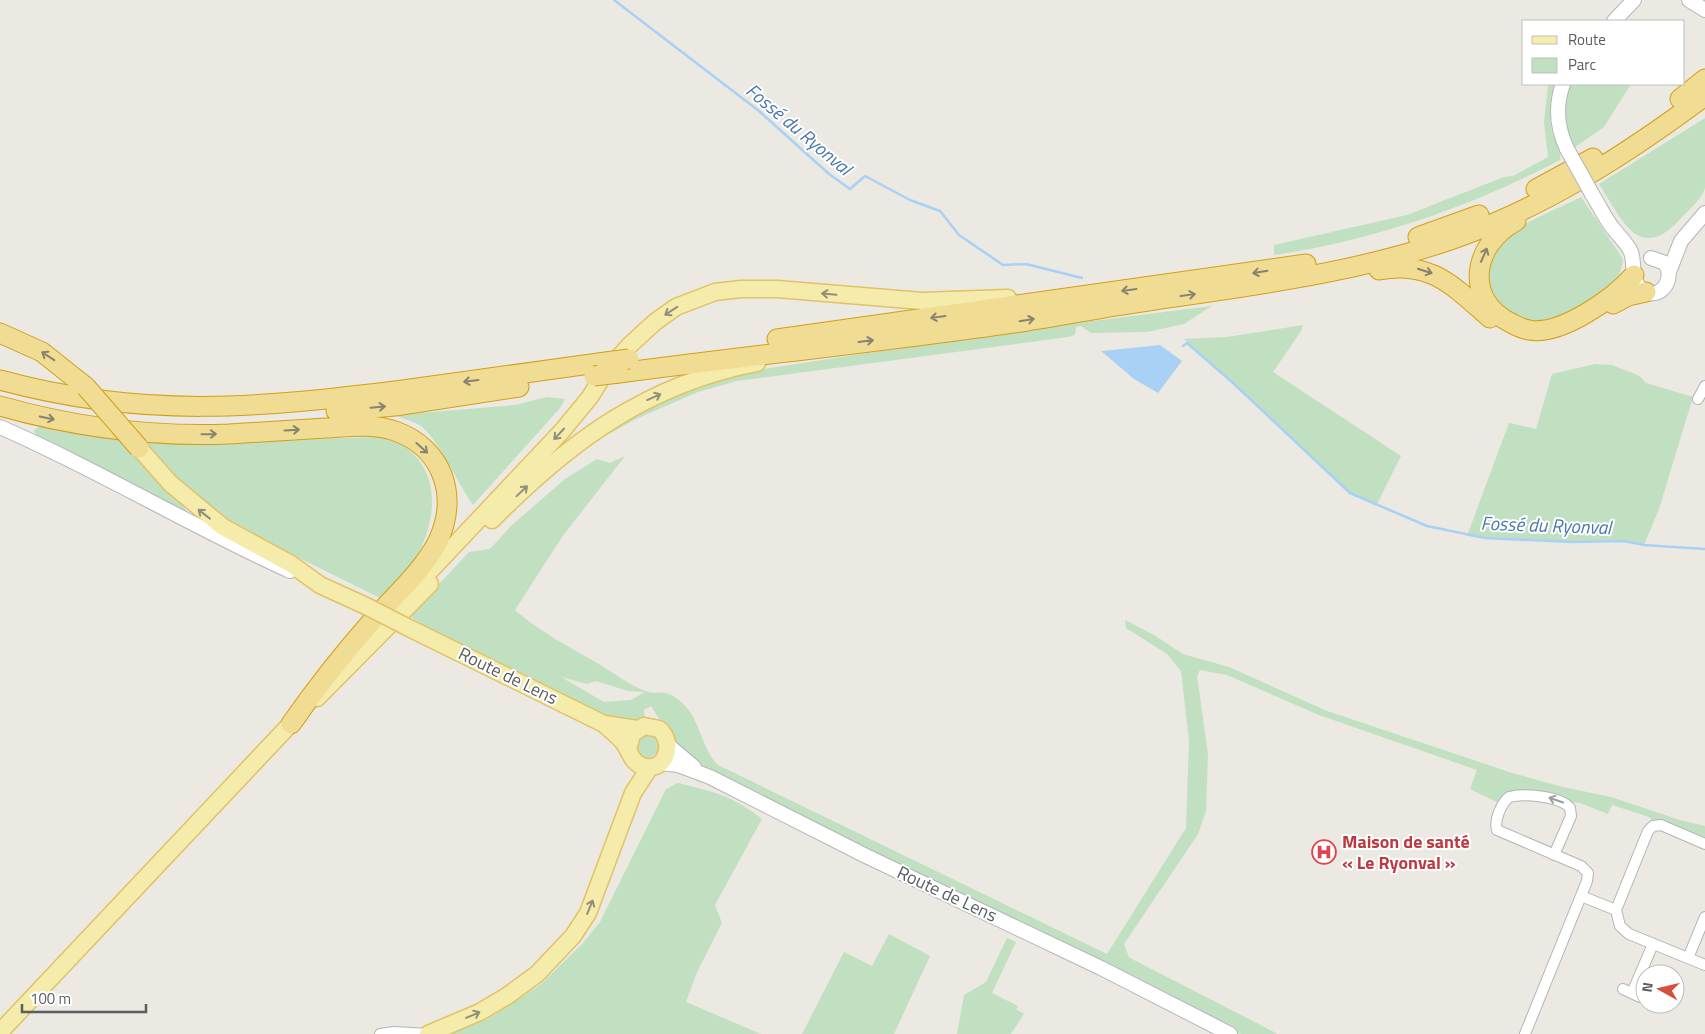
<svg xmlns="http://www.w3.org/2000/svg" width="1705" height="1034" font-family="'Titillium Web',sans-serif">
	<style>
		.green { fill: #c0e0c1; fill-rule: evenodd }
		.water { fill: #a8d1f5 }
		.lines { fill: none; stroke-linecap: round; stroke-linejoin: round }
		.stream { stroke: #a8d1f5; stroke-width: 2.5 }
		.street-casing { stroke: #b2b4b7; stroke-width: 12 }
		.secondary-casing { stroke: #b3b5ba; stroke-width: 16 }
		.primary-casing { stroke: #e1c265; stroke-width: 19 }
		.highway-casing { stroke: #d39f19; stroke-width: 21 }
		.street { stroke: #fff; stroke-width: 10 }
		.secondary { stroke: #fff; stroke-width: 14 }
		.primary { stroke: #f5ecac; stroke-width: 16 }
		.highway { stroke: #f0dc93; stroke-width: 19 }
		.secondary-bridge-casing { stroke: #b3b5ba; stroke-width: 16; stroke-linecap: butt }
		.primary-bridge-casing { stroke: #e1c265; stroke-width: 19; stroke-linecap: butt }
		.highway-bridge-casing { stroke: #d39f19; stroke-width: 21; stroke-linecap: butt }
		.secondary-bridge { stroke: #fff; stroke-width: 14 }
		.primary-bridge { stroke: #f5ecac; stroke-width: 16 }
		.highway-bridge { stroke: #f0dc93; stroke-width: 19 }
		.oneway { stroke: #87836f }
		.oneway2 { stroke: #908f7b }
		.oneway3 { stroke: #9c9ea0 }
		.labels { text-anchor: middle; stroke-width: 4; stroke-linejoin: round; paint-order: stroke }
		.street-label { font-size: 18px; fill: #5a5d60; stroke: #fff }
		.health-label { font-size: 18px; font-weight: bold; fill: #be3a42; stroke: #fff; text-anchor: start }
		.water-label { font-size: 19px; font-style: italic; fill: #4b78ac; stroke: #fff }
	</style>
	<rect width="100%" height="100%" fill="#ebe9e1"/>
	<path class="green" d="M 1548,84 L 1555,84 C 1552,98 1548,116 1552,131 C 1554,140 1562,151 1560,160 C 1470,207 1375,240 1274,255 L 1274,245 L 1407,215 L 1504,177 L 1513,176 L 1548,157 L 1544,122 Z
		M 1569,84 L 1631,84 L 1604,127 L 1575,147 L 1564,129 L 1566,87 Z
		M 1705,118 C 1705,140 1705,165 1705,187 C 1704,197 1689,210 1682,217 C 1639,266 1622,219 1599,184 Z
		M 1581,197 L 1623,259 C 1620,284 1611,285 1592,298 C 1574,310 1554,322 1532,320 C 1511,318 1487,295 1488,274 C 1488,259 1502,241 1513,232 C 1530,219 1562,207 1581,197 Z
		M 1212,306 L 1184,324 L 1147,332 L 1091,333 L 1081,326 L 1076,327 L 1075,335 L 1068,337 L 737,381 L 698,392 L 636,419 L 596,441 L 600,433 L 673,395 L 737,373 L 1011,331 Z
		M 1303,325 L 1301,331 L 1273,372 L 1401,456 L 1376,506 L 1350,493 L 1184,339 L 1227,337 Z
		M 1595,364 L 1612,365 L 1640,376 L 1646,383 L 1693,397 L 1659,509 L 1644,545 L 1624,541 L 1572,542 L 1467,536 L 1509,423 L 1536,429 L 1552,374 Z
		M 547,397 L 565,399 L 560,408 L 473,505 C 458,484 439,440 421,426 C 414,421 403,419 395,415 L 515,405 Z
		M 40,426 L 127,439 L 149,470 L 182,504 L 190,516 L 148,491 L 37,439 L 34,430 Z
		M 377,437 C 385,439 395,441 402,445 C 441,470 437,518 418,554 C 409,570 392,585 380,598 L 237,527 L 163,467 L 145,441 L 191,443 Z
		M 625,456 L 562,537 L 515,610 C 541,633 572,648 602,666 C 615,674 630,685 645,691 C 659,696 664,687 680,701 C 701,718 700,747 718,765 L 1107,954 L 1186,828 L 1189,741 L 1181,671 L 1167,654 L 1126,628 L 1125,620 L 1154,635 L 1183,654 L 1229,667 L 1327,711 L 1512,773 L 1563,787 L 1611,797 L 1680,820 L 1705,826 L 1705,844 L 1656,825 L 1649,817 L 1612,805 L 1608,814 L 1580,803 L 1514,796 L 1503,805 L 1470,789 L 1477,770 L 1319,715 L 1227,675 L 1200,670 L 1197,676 L 1208,754 L 1206,811 L 1198,834 L 1124,944 L 1129,957 L 1134,960 L 1278,1034 L 1241,1034 L 714,773 L 678,749 L 651,706 L 644,710 L 645,719 L 639,722 L 620,723 L 445,638 L 409,616 L 469,552 L 490,549 L 511,526 L 565,479 L 597,459 L 610,463 ZM 561,677 L 587,684 L 596,681 L 628,691 L 645,692 L 631,700 L 604,702 Z
		M635 746a12 12 0 1 1 24 0a12 12 0 1 1-24 0Z
		M 678,783 C 712,791 735,797 762,819 L 715,905 L 722,923 L 697,972 L 686,1002 L 761,1034 L 450,1034 L 488,1019 L 540,985 L 583,943 L 600,922 L 666,789 Z
		M 889,934 L 930,956 L 894,1034 L 802,1034 L 844,952 L 872,966 Z
		M 1007,938 L 1016,942 L 992,993 L 1018,1006 L 1016,1009 L 1024,1014 L 1011,1034 L 957,1034 L 964,995 L 986,982 Z"/>
	<path class="water" d="M 1160,345 L 1182,361 L 1158,393 L 1134,379 L 1101,351 Z"/>
	<g class="lines">
		<path class="stream" d="M 614,0 L 759,111 L 829,174 L 850,189 L 865,176 L 910,200 L 940,211 L 959,235 L 1003,265 L 1026,264 L 1082,278
			M 1183,346 L 1187,343 L 1232,382 L 1350,493 L 1427,526 L 1485,538 L 1572,542 L 1624,541 L 1644,545 L 1705,549"/>
		<g class="street-casing">
			<path id="street" d="M 1698,399 L 1705,386
				M 1581,896 L 1616,910 L 1620,926 L 1629,934 L 1705,965
				M 1616,910 L 1648,831 L 1653,826 L 1661,825 L 1705,844
				M 1688,958 L 1705,917
				M 1623,989 L 1640,997
				M 1632,993 L 1653,944
				M 380,1034 L 394,1032 L 428,1034
				M 1525,1034 L 1587,881 L 1588,873 L 1581,866 L 1497,830 C 1494,820 1501,804 1509,797 C 1523,793 1560,796 1570,808 L 1571,816 L 1554,855"/>
		</g>
		<g class="secondary-casing">
			<path id="secondary" d="M 1689,0 L 1705,10
				M 1614,21 L 1634,0
				M 1563,84 C 1555,106 1557,128 1567,149
				M 1592,194 C 1599,205 1604,217 1612,227 C 1618,235 1627,243 1631,252 C 1635,263 1631,280 1640,288 C 1657,304 1677,281 1665,263 L 1651,258
				M 1669,272 L 1681,241 L 1705,213
				M 0,427 C 99,470 192,527 290,571
				M 669,746 L 694,767
				M 660,763 L 678,765 L 710,777 L 866,856 L 1101,968 L 1230,1034"/>
		</g>
		<g class="primary-casing">
			<path id="primary" d="M 139,448 L 171,484 L 223,527 L 291,564 L 320,585 L 366,606
				M 492,520 C 569,442 647,384 757,363
				M 414,588 L 562,431 L 590,397 L 606,371 L 631,344 L 655,322 L 676,307 L 715,292 L 741,289 L 777,289 L 922,301 L 1008,298
				M 411,629 L 604,724 L 637,729
				M 317,698 L 430,584
				M 606,726 C 612,731 618,736 623,742 C 630,750 630,761 642,766 C 665,774 676,743 659,729 L 644,726 L 632,734 L 628,750
				M 0,1032 L 299,715
				M 428,1034 L 480,1012 L 507,996 L 537,974 L 573,936 L 588,913 L 633,793 L 650,767"/>
		</g>
		<g class="highway-casing">
			<path id="highway" d="M 1680,99 L 1705,79
				M 1536,189 L 1593,158
				M 1516,221 C 1473,244 1463,299 1511,323 C 1517,326 1522,329 1529,330 C 1561,336 1614,298 1634,275
				M 1418,237 L 1479,215
				M 1379,270 C 1431,260 1453,286 1490,318
				M 1613,304 L 1628,296 L 1646,292
				M 0,333 L 42,352 L 86,387
				M 777,339 L 1306,264
				M 619,373 C 755,355 891,341 1027,321 C 1061,316 1094,309 1128,304 C 1237,287 1348,276 1453,239 C 1545,207 1627,154 1705,96
				M 0,380 C 142,419 260,408 403,390 C 470,381 538,371 606,362
				M 0,406 C 74,427 152,437 229,434 C 261,432 293,430 326,428 C 348,427 373,423 395,431 C 443,448 459,496 438,541 C 423,571 394,596 372,621 C 343,654 316,688 291,724
				M 336,411 L 395,406 L 519,387"/>
		</g>
		<use href="#street" class="street"/>
		<use href="#secondary" class="secondary"/>
		<use href="#primary" class="primary"/>
		<use href="#highway" class="highway"/>
		<g class="secondary-bridge-casing">
			<path id="secondary-bridge" d="M 1567,149 L 1592,194"/>
		</g>
		<g class="primary-bridge-casing">
			<path id="primary-bridge" d="M 366,606 L 411,629"/>
		</g>
		<g class="highway-bridge-casing">
			<path id="highway-bridge" d="M 606,362 L 629,359
				M 594,376 L 619,373
				M 86,387 L 139,448"/>
		</g>
		<use href="#secondary-bridge" class="secondary-bridge"/>
		<use href="#primary-bridge" class="primary-bridge"/>
		<use href="#highway-bridge" class="highway-bridge"/>
	</g>
	<defs><path id="oneway-shaft" d="M-6 0H5M1.5-3L5.5 0L1.5 3" fill="none" stroke-width="1.6" stroke-linecap="round" stroke-linejoin="round" transform="scale(1.25)"/></defs>
	<g class="oneway">
		<use href="#oneway-shaft" transform="translate(1484 255) rotate(-66)"/>
		<use href="#oneway-shaft" transform="translate(1425 271) rotate(18)"/>
		<use href="#oneway-shaft" transform="translate(1260 272) rotate(171)"/>
		<use href="#oneway-shaft" transform="translate(1129 290) rotate(172)"/>
		<use href="#oneway-shaft" transform="translate(1188 295) rotate(-8)"/>
		<use href="#oneway-shaft" transform="translate(938 317) rotate(172)"/>
		<use href="#oneway-shaft" transform="translate(1027 320) rotate(-9)"/>
		<use href="#oneway-shaft" transform="translate(866 341) rotate(-7)"/>
		<use href="#oneway-shaft" transform="translate(48 356) rotate(-147)"/>
		<use href="#oneway-shaft" transform="translate(471 381) rotate(173)"/>
		<use href="#oneway-shaft" transform="translate(378 407) rotate(-5)"/>
		<use href="#oneway-shaft" transform="translate(47 418) rotate(12)"/>
		<use href="#oneway-shaft" transform="translate(292 430) rotate(-3)"/>
		<use href="#oneway-shaft" transform="translate(209 434) rotate(-1)"/>
		<use href="#oneway-shaft" transform="translate(422 448) rotate(42)"/>
	</g>
	<g class="oneway2">
		<use href="#oneway-shaft" transform="translate(829 294) rotate(-175)"/>
		<use href="#oneway-shaft" transform="translate(671 311) rotate(147)"/>
		<use href="#oneway-shaft" transform="translate(654 397) rotate(-24)"/>
		<use href="#oneway-shaft" transform="translate(559 434) rotate(133)"/>
		<use href="#oneway-shaft" transform="translate(522 491) rotate(-43)"/>
		<use href="#oneway-shaft" transform="translate(204 514) rotate(-142)"/>
		<use href="#oneway-shaft" transform="translate(590 907) rotate(-68)"/>
		<use href="#oneway-shaft" transform="translate(473 1015) rotate(-23)"/>
	</g>
	<use class="oneway3" href="#oneway-shaft" transform="translate(1556 800) rotate(-161)"/>
	<defs>
		<g id="hospital-ring" transform="scale(1.25)"><circle r="9.5" fill="#fff" stroke="#e0444e" stroke-width="1.5"/><path d="M-5-5h3v3.5h4V-5h3V5h-3V1.5h-4V5h-3Z" fill="#e0444e"/></g>
	</defs>
	<g fill-rule="evenodd">
		<use href="#hospital-ring" x="1324" y="852"/>
	</g>
	<g class="labels">
		<g class="street-label">
			<text transform="translate(508 676) rotate(26)" y="6">Route de Lens</text>
			<text transform="translate(947 894) rotate(25)" y="6">Route de Lens</text>
		</g>
		<g class="health-label">
			<text x="1342" y="848">Maison de santé<tspan x="1342" dy="21">« Le Ryonval »</tspan></text>
		</g>
		<g class="water-label">
			<text transform="translate(799 129) rotate(40)" y="7">Fossé du Ryonval</text>
			<text transform="translate(1546 525) rotate(2)" y="7">Fossé du Ryonval</text>
		</g>
	</g>
	<rect x="1522" y="20" width="162" height="65" fill="#ffffff" stroke="#bdbebf"/>
	<rect x="1532" y="36" width="25" height="8" fill="#f5ecac" stroke="#bdbebf"/>
	<text x="1568" y="45" font-size="15" fill="#5a5d60">Route</text>
	<rect x="1532" y="58" width="25" height="15" fill="#c0e0c1" stroke="#bdbebf"/>
	<text x="1568" y="70" font-size="15" fill="#5a5d60">Parc</text>
	<g transform="translate(1660 989) rotate(278)"><circle r="24" fill="#ffffff" stroke="#bdbebf"/>
	<path d="M0-4L9 19L0 12L-9 19Z" fill="#d54e3e"/>
	<text y="-8" font-size="14" font-weight="bold" text-anchor="middle" fill="#5a5d60">N</text>
	</g>
	<path d="M22 1004v8h124v-8" fill="none" stroke="#5a5d60" stroke-width="2.5"/>
	<text x="30" y="1004" font-size="15" fill="#5a5d60" stroke="#ffffff" stroke-width="4" paint-order="stroke">100 m</text>
</svg>
